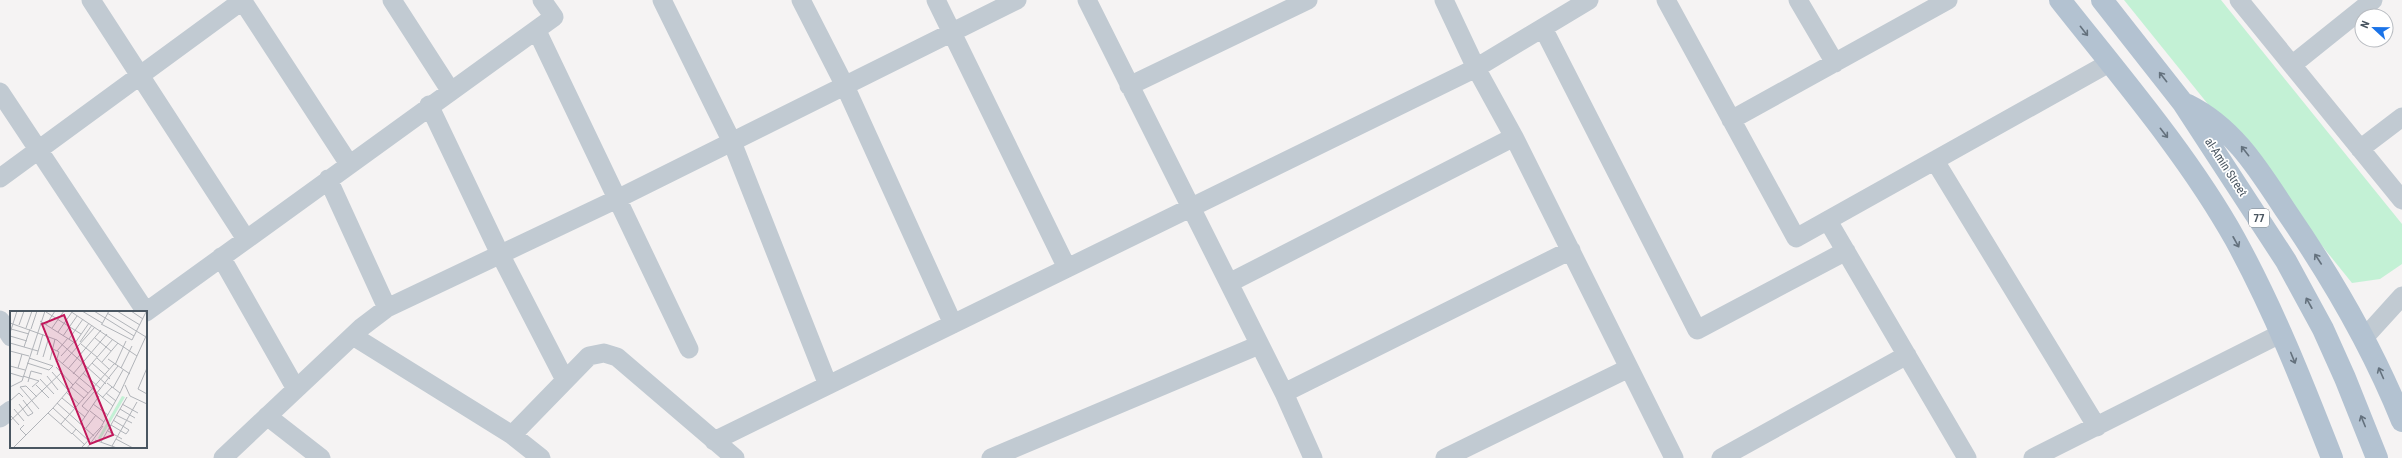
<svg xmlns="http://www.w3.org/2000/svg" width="2402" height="458" font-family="'Roboto Condensed',sans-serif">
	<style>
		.park { fill: #c3f1d5 }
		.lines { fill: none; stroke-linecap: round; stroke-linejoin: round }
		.street { stroke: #c1cad2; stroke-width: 19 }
		.primary { stroke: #b3c2d1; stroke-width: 22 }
		.oneway { stroke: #64717d }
		.labels { text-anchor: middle; stroke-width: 3.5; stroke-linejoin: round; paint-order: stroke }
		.shield { fill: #fff; stroke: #808990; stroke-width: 1 }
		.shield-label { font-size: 11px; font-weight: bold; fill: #4a5661 }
		.street-label { font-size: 12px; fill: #4a5661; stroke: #fff }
		.inset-road { fill: none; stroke: #b1b4b9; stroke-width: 1 }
		.view { fill: #c2185b; fill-opacity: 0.15; stroke: #c2185b; stroke-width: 2 }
		.inset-edge { fill: none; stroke: #4a5661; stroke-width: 2 }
	</style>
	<rect width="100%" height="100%" fill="#f5f3f3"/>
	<path class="park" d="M 2124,0 L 2221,0 L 2402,224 L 2402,264 L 2380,279 L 2352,283 Z"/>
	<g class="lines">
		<path class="street" d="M 91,0 L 246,239
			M 242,0 L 349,164
			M 392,0 L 450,90
			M 662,0 L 732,142 L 828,385
			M 801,0 L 845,86 L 953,324
			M 936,0 L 1067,268
			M 1087,0 L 1284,393 L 1313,458
			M 1444,0 L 1476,68 L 1514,137 L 1674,458
			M 1666,0 L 1796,238 L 2109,63
			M 1798,0 L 1835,63
			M 2239,0 L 2402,200
			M 1543,28 L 1697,330 L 1846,251
			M 537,31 L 689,349
			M 2292,65 L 2373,0
			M 1129,86 L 1308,0
			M 0,92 L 146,312
			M 429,105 L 500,254 L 565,380
			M 1731,120 L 1948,0
			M 2360,149 L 2402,117
			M 1935,161 L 2097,427
			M 0,178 L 243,0
			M 328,179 L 387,308
			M 1828,221 L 1967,458
			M 221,257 L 296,389
			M 1229,283 L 1514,137
			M 146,312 L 554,17 L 542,0
			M 0,320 L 11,337
			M 353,336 L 512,435 L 541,458
			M 2364,338 L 2402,296
			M 1284,393 L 1571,250
			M 267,416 L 321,458
			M 0,418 L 11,410
			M 512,435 L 589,356 L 604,353 L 617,357 L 735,458
			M 714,441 L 1476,68 L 1589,0
			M 223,458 L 362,327 L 387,308 L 617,199 L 1017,0
			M 991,458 L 1259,345
			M 1445,458 L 1629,368
			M 1721,458 L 1907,355
			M 2033,458 L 2282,333"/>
		<path class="primary" d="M 2060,0 C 2120,76 2188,155 2235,239 C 2274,310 2303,384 2332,458
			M 2102,0 L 2183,103 L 2286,261 L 2323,329 L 2345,378 L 2377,458
			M 2188,105 C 2234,128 2259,170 2286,211 C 2332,278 2372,346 2402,421"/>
	</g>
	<defs><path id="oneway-shaft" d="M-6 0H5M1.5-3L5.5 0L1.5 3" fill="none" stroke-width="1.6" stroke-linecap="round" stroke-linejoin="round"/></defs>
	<g class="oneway">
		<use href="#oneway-shaft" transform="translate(2084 31) rotate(52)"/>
		<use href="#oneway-shaft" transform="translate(2163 77) rotate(-128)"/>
		<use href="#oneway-shaft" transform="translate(2164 133) rotate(52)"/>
		<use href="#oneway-shaft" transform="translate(2245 151) rotate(-128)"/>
		<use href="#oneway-shaft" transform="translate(2236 242) rotate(61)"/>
		<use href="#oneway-shaft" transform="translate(2318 259) rotate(-123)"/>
		<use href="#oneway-shaft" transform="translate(2309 303) rotate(-119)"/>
		<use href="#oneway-shaft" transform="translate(2293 358) rotate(68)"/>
		<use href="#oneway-shaft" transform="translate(2381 373) rotate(-114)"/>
		<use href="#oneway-shaft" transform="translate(2363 421) rotate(-112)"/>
	</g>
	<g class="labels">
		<rect class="shield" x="2249" y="209" width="20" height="18" rx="3"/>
		<g class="shield-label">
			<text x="2259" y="222">77</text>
		</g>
		<g class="street-label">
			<text transform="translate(2226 167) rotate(57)" y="4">al-Amin Street</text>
		</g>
	</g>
	<g transform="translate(10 311)">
		<rect width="137" height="137" fill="#f5f3f3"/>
		<path d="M 112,85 L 115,86 L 90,129 L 88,127 Z" fill="#c3f1d5"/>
		<path class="inset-road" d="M 60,0 L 127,45M 72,0 L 92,12M 84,0 L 124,25M 107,0 L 130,14M 121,0 L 133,8M 36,1 L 71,23M 97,2 L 136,26M 30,10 L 65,32 L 79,12M 0,12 L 47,29 L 96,73M 91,13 L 122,29 L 136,1M 92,13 L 99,0M 9,14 L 14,0M 36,14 L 45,0M 16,17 L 22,0M 42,17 L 54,0M 1,18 L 19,23M 21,18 L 27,0M 48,21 L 62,1M 0,22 L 7,0M 0,25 L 17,30M 53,25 L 67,5M 85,27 L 101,40M 59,28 L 73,8M 70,31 L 82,14M 0,32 L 28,40M 71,33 L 87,46M 14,36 L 20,18M 43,38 L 49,41 L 46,51M 0,40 L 19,45M 47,40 L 58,27M 27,44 L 33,23M 51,45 L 64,31M 33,46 L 39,26M 87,47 L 99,58M 47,48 L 103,95M 98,48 L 120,63M 40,49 L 45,28M 92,51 L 108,32M 17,52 L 39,59 L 43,55 L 19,47M 82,52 L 100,68M 52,53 L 85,16M 105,54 L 116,30M 0,55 L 15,59M 46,56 L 63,74M 8,57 L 12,43M 111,57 L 122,35M 137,57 L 128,78 L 137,83M 58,58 L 91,19M 42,61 L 58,79M 0,62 L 13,66M 73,62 L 91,78M 63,63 L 97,23M 13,65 L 29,70 L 22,76M 37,65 L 48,79M 30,68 L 44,83M 12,70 L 35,0M 18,71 L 21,60 L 32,63M 65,71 L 78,82M 97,72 L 110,82M 26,74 L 39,87M 115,74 L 120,85 L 137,93M 0,76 L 12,70M 61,76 L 74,87M 103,77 L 113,59M 56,81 L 69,93M 96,82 L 106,90M 86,83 L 108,55M 27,86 L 16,75 L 10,76 L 29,98M 52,87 L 75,106M 92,87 L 102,76M 0,90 L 9,82 L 13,86M 47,92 L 84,125M 9,93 L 18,105 L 23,102 L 13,89M 83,93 L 98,104M 112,93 L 128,102M 43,97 L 79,130M 4,98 L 14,110M 110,98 L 125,107M 80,100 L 94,111M 79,101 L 72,95 L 84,81M 38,102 L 62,123 L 66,118M 0,104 L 9,114M 106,104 L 122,112M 0,110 L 51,62M 51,113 L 104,53M 70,113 L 89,85M 14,114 L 10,118 L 16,124M 101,114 L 116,123 L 119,119 L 103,109M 76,117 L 86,104M 98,120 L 112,128M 62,122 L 75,134M 106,128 L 123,137M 85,129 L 107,137M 91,131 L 117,86M 102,135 L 127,91M 3,137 L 43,97 L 103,28M 71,137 L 91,116 L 110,82 L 137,23M 77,137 L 93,115"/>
		<path class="view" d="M 54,4 L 103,124 L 80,133 L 32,13 Z"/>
		<rect width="137" height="137" class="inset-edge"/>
	</g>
	<g transform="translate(2374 28) rotate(292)"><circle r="19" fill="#ffffff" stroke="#b7bbc0"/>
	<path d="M0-3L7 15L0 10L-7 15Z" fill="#1a73e8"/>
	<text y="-6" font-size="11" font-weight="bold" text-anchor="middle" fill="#4a5661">N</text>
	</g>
</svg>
